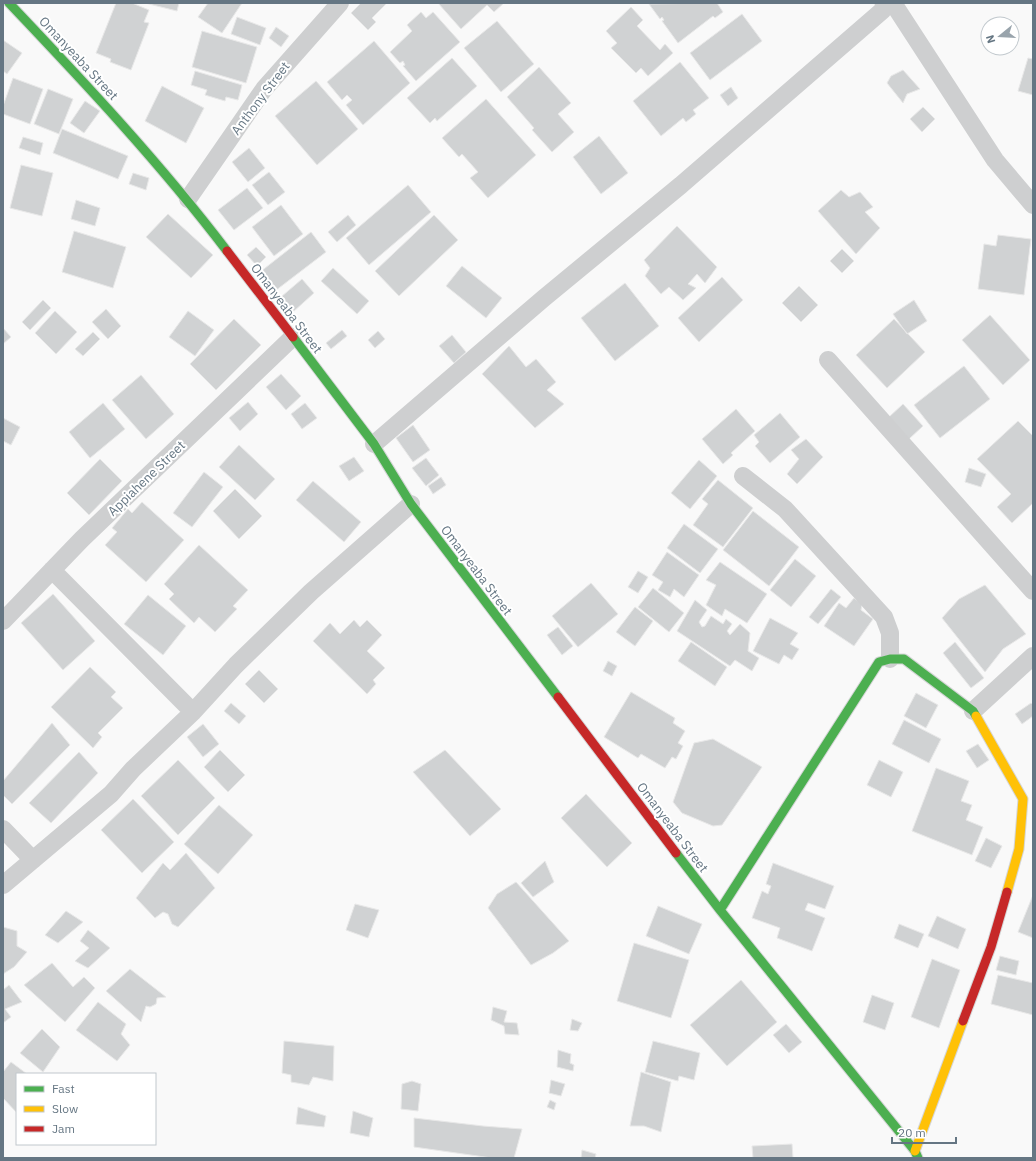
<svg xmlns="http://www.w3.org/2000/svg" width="1036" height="1161" font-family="'IBM Plex Sans',sans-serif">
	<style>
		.building { fill: #d0d2d3; stroke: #e8e8e8 }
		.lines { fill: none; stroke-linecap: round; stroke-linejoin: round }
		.fast-casing { stroke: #d5d6d7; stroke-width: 11 }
		.slow-casing { stroke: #d5d6d7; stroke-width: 11 }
		.jam-casing { stroke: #d5d6d7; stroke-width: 11 }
		.street { stroke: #cecfd0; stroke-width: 18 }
		.fast { stroke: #4caf50; stroke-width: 9 }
		.slow { stroke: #ffc107; stroke-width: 9 }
		.jam { stroke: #c62828; stroke-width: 9 }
		.labels { text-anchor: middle; stroke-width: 4; stroke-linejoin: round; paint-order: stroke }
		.street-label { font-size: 13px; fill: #657683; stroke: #fff }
	</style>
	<rect width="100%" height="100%" fill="#f9f9f9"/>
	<path class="building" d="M 116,3 L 132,3 L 149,10 L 144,22 L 149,23 L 131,70 L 110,62 L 111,59 L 96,53 Z
		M 145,3 L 179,3 L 177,11 Z
		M 208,3 L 242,3 L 222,33 L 198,17 Z
		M 361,3 L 387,3 L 372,18 L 376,22 L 368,30 L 351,13 Z
		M 438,3 L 504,3 L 494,12 L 487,5 L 461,29 Z
		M 717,3 L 723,12 L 715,18 L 713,16 L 678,43 L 662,21 L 664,20 L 662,17 L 660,19 L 649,4 Z
		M 631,7 L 643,20 L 637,26 L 660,50 L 665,44 L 673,53 L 648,76 L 641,68 L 636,73 L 611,48 L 617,43 L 606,31 Z
		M 421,12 L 426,18 L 433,12 L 460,42 L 416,81 L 403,66 L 405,65 L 403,61 L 400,63 L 390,52 L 412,31 L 407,25 Z
		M 742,14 L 762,41 L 710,80 L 690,53 Z
		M 237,17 L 266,28 L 260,45 L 231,34 Z
		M 497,21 L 534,64 L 501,92 L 464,48 Z
		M 276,27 L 289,36 L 281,47 L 269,38 Z
		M 202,31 L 257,47 L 246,83 L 192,67 Z
		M 3,40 L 22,53 L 7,74 L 3,71 Z
		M 374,41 L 410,83 L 363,125 L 346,105 L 352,100 L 347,95 L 342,100 L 327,82 Z
		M 452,58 L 477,86 L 437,121 L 435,118 L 430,123 L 407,98 Z
		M 1028,58 L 1033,59 L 1033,95 L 1018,91 Z
		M 680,62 L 709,98 L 693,110 L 696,114 L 686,122 L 683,118 L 661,136 L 633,101 Z
		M 539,67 L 571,103 L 558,114 L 574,132 L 552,152 L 532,130 L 534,128 L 507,97 Z
		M 903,70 L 920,89 L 907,94 L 903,103 L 887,83 L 891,76 Z
		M 195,71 L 242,85 L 238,100 L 226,97 L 225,101 L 205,95 L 207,90 L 191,85 Z
		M 13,78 L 43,89 L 30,124 L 3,114 L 3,106 Z
		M 316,81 L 358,129 L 317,165 L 275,116 Z
		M 162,86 L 204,108 L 186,143 L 145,121 Z
		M 731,87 L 738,98 L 728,106 L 720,95 Z
		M 48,89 L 73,99 L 59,134 L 34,124 Z
		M 486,99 L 536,155 L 488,198 L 470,178 L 478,172 L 462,154 L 459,157 L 442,138 Z
		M 85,101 L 100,111 L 84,133 L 70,123 Z
		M 923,107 L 935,119 L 922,132 L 910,119 Z
		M 62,129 L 128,156 L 118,179 L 53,153 Z
		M 599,136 L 628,173 L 601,194 L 573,157 Z
		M 23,137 L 43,143 L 40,155 L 19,148 Z
		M 249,148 L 265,168 L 248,182 L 232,162 Z
		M 21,165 L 53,173 L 42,216 L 10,208 Z
		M 269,172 L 285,192 L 268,205 L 252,185 Z
		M 133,173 L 149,178 L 146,190 L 129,184 Z
		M 408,185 L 431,212 L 369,265 L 346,238 Z
		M 247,188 L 263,208 L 234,230 L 218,210 Z
		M 841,190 L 849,197 L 860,192 L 873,207 L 865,212 L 880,228 L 856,254 L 818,211 Z
		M 76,200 L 100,208 L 95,226 L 71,219 Z
		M 281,205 L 303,234 L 274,256 L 252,227 Z
		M 168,214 L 213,255 L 191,278 L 146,237 Z
		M 348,215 L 356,225 L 337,242 L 328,232 Z
		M 434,215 L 458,240 L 399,296 L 375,271 Z
		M 677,226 L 717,267 L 705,283 L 697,274 L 688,284 L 696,288 L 683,300 L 669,287 L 661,294 L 645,276 L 650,268 L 644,260 Z
		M 74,231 L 126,247 L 113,288 L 62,272 Z
		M 311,232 L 326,252 L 275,291 L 260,272 Z
		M 998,235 L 1031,239 L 1024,295 L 978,289 L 984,244 L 996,246 Z
		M 256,247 L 266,257 L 257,266 L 247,255 Z
		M 842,249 L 854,261 L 842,273 L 830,261 Z
		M 462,266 L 502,298 L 486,318 L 446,286 Z
		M 333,268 L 369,301 L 357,314 L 321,281 Z
		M 722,277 L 743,300 L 699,342 L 678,318 Z
		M 302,279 L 314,293 L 293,312 L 281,297 Z
		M 625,283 L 659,326 L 615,361 L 581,318 Z
		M 799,286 L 818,305 L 801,322 L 782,303 Z
		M 43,300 L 51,308 L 30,330 L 22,322 Z
		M 914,300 L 927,321 L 907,334 L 893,314 Z
		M 106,309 L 121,326 L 108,339 L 92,322 Z
		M 55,311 L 77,332 L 56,354 L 35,333 Z
		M 188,311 L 214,330 L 195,356 L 169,337 Z
		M 990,315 L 1030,360 L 1003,385 L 962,340 Z
		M 234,319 L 261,345 L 216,390 L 190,364 Z
		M 894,319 L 925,352 L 887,388 L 856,355 Z
		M 3,328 L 11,337 L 3,344 Z
		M 342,330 L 347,336 L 331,349 L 326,343 Z
		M 378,331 L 385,339 L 375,348 L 368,340 Z
		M 93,332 L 100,339 L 83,356 L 75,349 Z
		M 452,335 L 466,352 L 454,363 L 439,346 Z
		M 509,346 L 526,367 L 536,359 L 556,382 L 547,390 L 564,404 L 535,428 L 482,374 Z
		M 964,366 L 990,399 L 940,438 L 914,405 Z
		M 281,374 L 301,396 L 286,410 L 266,387 Z
		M 141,375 L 174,414 L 146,439 L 112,400 Z
		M 248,402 L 258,414 L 240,431 L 229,418 Z
		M 103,403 L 125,429 L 90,458 L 69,432 Z
		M 305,403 L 317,418 L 302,429 L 291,414 Z
		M 903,404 L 923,426 L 909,439 L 889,417 Z
		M 736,409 L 755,431 L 731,453 L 733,455 L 723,464 L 702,439 Z
		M 780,413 L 800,437 L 770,463 L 755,446 L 759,442 L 754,435 Z
		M 3,418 L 20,427 L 11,445 L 3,441 Z
		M 1018,421 L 1033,436 L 1033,503 L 1012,523 L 997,507 L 1011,494 L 977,459 Z
		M 413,425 L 430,450 L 413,462 L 396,438 Z
		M 806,439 L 823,457 L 797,484 L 787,474 L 799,459 L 791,450 Z
		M 239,445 L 275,479 L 255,500 L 219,467 Z
		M 354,457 L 364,471 L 349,481 L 339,466 Z
		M 426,458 L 439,475 L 426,486 L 412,468 Z
		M 100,459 L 122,481 L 89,515 L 67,493 Z
		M 699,460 L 717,476 L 690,509 L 671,493 Z
		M 969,468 L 986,474 L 981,487 L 965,482 Z
		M 204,472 L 223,487 L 192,527 L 173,513 Z
		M 441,477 L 446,485 L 433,494 L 428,486 Z
		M 718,480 L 753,508 L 723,547 L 693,525 L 708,504 L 702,499 Z
		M 313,481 L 361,522 L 344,542 L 296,500 Z
		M 235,489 L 262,516 L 239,539 L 213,511 Z
		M 142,502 L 184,540 L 146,582 L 105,545 L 117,532 L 112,528 L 128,509 L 132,513 Z
		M 753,511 L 799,547 L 769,586 L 723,550 Z
		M 684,524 L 718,549 L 700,573 L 667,548 Z
		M 199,545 L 248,590 L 233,606 L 237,609 L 215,632 L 199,617 L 194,623 L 169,599 L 174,594 L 164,584 Z
		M 667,552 L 699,575 L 684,597 L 674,589 L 670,597 L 658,590 L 663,582 L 652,575 Z
		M 795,559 L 816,576 L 791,607 L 770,590 Z
		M 720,562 L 767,594 L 747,623 L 725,609 L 722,616 L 706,605 L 716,585 L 706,580 Z
		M 638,571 L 648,577 L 638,593 L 628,587 Z
		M 591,583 L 618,614 L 578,647 L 552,616 Z
		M 985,585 L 1026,634 L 1003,649 L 985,672 L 942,618 L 959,599 Z
		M 653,588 L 684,613 L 669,632 L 638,607 Z
		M 831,589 L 841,597 L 818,624 L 809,617 Z
		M 53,594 L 95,641 L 63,670 L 21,623 Z
		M 148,595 L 186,626 L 163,655 L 124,624 Z
		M 854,598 L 862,604 L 861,610 L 873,619 L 854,646 L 824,626 L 839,603 L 846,608 Z
		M 695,600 L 707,610 L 699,622 L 702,627 L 705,626 L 711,616 L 723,624 L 726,619 L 732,624 L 727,631 L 730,635 L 740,624 L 750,633 L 748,651 L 759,658 L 752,671 L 735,660 L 730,666 L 677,631 Z
		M 635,607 L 653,621 L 635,646 L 616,632 Z
		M 770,618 L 798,633 L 790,644 L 799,649 L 792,660 L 784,655 L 779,664 L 753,651 Z
		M 354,620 L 360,627 L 367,620 L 382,635 L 367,651 L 385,668 L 373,680 L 376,684 L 367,694 L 313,641 L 330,623 L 340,634 Z
		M 558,627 L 573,646 L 562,655 L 547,635 Z
		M 691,642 L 727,667 L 715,686 L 678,661 Z
		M 955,642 L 984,678 L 971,688 L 943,653 Z
		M 608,661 L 617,666 L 612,676 L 603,671 Z
		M 90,667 L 116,692 L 111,697 L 123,708 L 98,733 L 102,737 L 93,748 L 51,707 Z
		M 259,670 L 278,689 L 264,703 L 245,684 Z
		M 631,692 L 675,718 L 673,723 L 685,731 L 678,743 L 683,746 L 676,759 L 672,757 L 665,768 L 641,754 L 638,758 L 604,737 Z
		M 916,693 L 938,705 L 926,728 L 904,716 Z
		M 231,703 L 246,716 L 239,724 L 224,711 Z
		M 1031,703 L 1033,705 L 1033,716 L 1022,724 L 1015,714 Z
		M 904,720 L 941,739 L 929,763 L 892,744 Z
		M 52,723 L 70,745 L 12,804 L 3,795 L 3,781 Z
		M 203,724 L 219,744 L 203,757 L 187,737 Z
		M 713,739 L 762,767 L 722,825 L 713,826 L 682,813 L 673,802 L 694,743 Z
		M 978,744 L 989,760 L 977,768 L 966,751 Z
		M 220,750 L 245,775 L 228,792 L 204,767 Z
		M 445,750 L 501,809 L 470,836 L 413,772 Z
		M 79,752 L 98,773 L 51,823 L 29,803 Z
		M 178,760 L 215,798 L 178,835 L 141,796 Z
		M 879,760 L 903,772 L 891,797 L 867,785 Z
		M 936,768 L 969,781 L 961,801 L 972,805 L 966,820 L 983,827 L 972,855 L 912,831 Z
		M 586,794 L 632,843 L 607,867 L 561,818 Z
		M 133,799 L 174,842 L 142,873 L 101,830 Z
		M 219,805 L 253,835 L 218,874 L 184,844 Z
		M 986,838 L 1002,846 L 991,868 L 975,861 Z
		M 186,853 L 215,888 L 178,927 L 172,924 L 168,914 L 163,912 L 155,918 L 136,898 L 163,863 L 170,870 Z
		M 545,861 L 554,882 L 533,897 L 521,883 Z
		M 773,863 L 834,886 L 825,909 L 808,903 L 805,910 L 825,918 L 812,951 L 777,938 L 780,928 L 752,918 L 762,891 L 768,894 L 771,886 L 766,884 Z
		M 516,882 L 569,941 L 553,953 L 531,965 L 488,908 L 497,894 Z
		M 1033,895 L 1033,938 L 1018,932 Z
		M 355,904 L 379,910 L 368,938 L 346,930 Z
		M 658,906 L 702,924 L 689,954 L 646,936 Z
		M 66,911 L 83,922 L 58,943 L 45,935 Z
		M 937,916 L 966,929 L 958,949 L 928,936 Z
		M 899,924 L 924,934 L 918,948 L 894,938 Z
		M 3,927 L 17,931 L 17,946 L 27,952 L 14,967 L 3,974 Z
		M 88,930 L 110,948 L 88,968 L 75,961 L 89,948 L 80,941 Z
		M 634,943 L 689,960 L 671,1018 L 617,1001 Z
		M 1000,956 L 1019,961 L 1016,975 L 996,970 Z
		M 932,959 L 960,970 L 939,1028 L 911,1017 Z
		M 52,963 L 73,987 L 84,977 L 95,988 L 65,1022 L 24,985 Z
		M 130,969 L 166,997 L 157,998 L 156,1004 L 150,1007 L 146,1006 L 141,1022 L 106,991 Z
		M 998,975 L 1033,983 L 1033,1015 L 991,1004 Z
		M 741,980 L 777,1022 L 727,1066 L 690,1025 Z
		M 9,985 L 22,1002 L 5,1009 L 11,1017 L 3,1023 L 3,990 Z
		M 872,995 L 894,1003 L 885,1030 L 863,1022 Z
		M 98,1002 L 126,1024 L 121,1034 L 130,1045 L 117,1061 L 76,1030 Z
		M 493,1007 L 507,1011 L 504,1022 L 517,1023 L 519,1035 L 505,1034 L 504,1026 L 491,1020 Z
		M 572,1019 L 582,1023 L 578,1031 L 570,1030 Z
		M 786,1024 L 802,1042 L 789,1053 L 773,1035 Z
		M 42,1029 L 60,1047 L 43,1072 L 20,1053 Z
		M 284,1041 L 334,1046 L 333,1081 L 313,1077 L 309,1085 L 291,1082 L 291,1075 L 282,1073 Z
		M 653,1041 L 700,1053 L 694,1080 L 679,1076 L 678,1081 L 645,1072 Z
		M 558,1050 L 571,1054 L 570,1063 L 574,1065 L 573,1071 L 557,1067 Z
		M 11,1062 L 27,1074 L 17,1074 L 17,1113 L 3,1098 L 3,1072 Z
		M 641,1072 L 671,1082 L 661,1132 L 644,1126 L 630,1126 Z
		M 551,1080 L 565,1084 L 561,1096 L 549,1093 Z
		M 412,1081 L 421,1084 L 418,1111 L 401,1109 L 402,1084 Z
		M 550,1100 L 556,1103 L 554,1110 L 547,1107 Z
		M 298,1107 L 326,1116 L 324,1127 L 296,1124 Z
		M 353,1111 L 373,1118 L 369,1137 L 350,1133 Z
		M 414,1118 L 483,1126 L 522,1129 L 514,1158 L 492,1158 L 414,1147 Z
		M 792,1144 L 793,1158 L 753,1158 L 752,1146 Z
		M 582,1150 L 596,1154 L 595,1158 L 581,1158 Z"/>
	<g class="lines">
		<g class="fast-casing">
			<path id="fast" d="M 9,3 C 85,83 160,163 227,251
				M 293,337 L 374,444 L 411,504 L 558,697
				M 676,853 L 720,910 L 915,1151 L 918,1158
				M 720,910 L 879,662 L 890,659 L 904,659 L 973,711 L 976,716"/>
		</g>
		<g class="slow-casing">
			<path id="slow" d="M 976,716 L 1023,799 L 1019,849 L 1007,892
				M 915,1151 L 963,1021"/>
		</g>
		<g class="jam-casing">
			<path id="jam" d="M 227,251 L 293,337
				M 558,697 L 676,853
				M 963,1021 L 991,947 L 1007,892"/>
		</g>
		<path class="street" d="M 893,3 L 995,160 L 1033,205
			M 188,199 L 264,89 L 340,3
			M 828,360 L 1033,591
			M 374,444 L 544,298 L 681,185 L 883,10 L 884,3
			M 743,476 L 785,509 L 884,617 L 890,633 L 890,659
			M 52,570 L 193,712
			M 3,621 L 82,539 L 293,337
			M 973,711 L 1033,656
			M 3,829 L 33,860
			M 3,885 L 111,794 L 133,769 L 193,712 L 236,665 L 311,592 L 411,504"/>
		<use href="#fast" class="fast"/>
		<use href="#slow" class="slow"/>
		<use href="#jam" class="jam"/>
	</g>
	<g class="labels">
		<g class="street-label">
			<text transform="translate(79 58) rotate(47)" y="5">Omanyeaba Street</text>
			<text transform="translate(260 98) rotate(-53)" y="5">Anthony Street</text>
			<text transform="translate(287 308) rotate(53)" y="5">Omanyeaba Street</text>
			<text transform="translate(146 478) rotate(-44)" y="5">Appiahene Street</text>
			<text transform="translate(477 570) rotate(53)" y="5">Omanyeaba Street</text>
			<text transform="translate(673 827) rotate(53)" y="5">Omanyeaba Street</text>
		</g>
	</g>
	<rect width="1036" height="1161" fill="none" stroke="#657683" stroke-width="8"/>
	<rect x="16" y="1073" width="140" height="72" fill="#ffffff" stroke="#c1c8cd"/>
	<rect x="24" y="1086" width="20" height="6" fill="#4caf50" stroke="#c1c8cd"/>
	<text x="52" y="1093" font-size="12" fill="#657683">Fast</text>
	<rect x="24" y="1106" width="20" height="6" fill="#ffc107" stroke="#c1c8cd"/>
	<text x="52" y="1113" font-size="12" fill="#657683">Slow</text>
	<rect x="24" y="1126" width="20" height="6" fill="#c62828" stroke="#c1c8cd"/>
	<text x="52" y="1133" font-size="12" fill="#657683">Jam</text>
	<g transform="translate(1000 36) rotate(252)"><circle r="19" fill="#ffffff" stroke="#c1c8cd"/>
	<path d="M0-3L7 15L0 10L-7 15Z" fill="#99a4ac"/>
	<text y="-6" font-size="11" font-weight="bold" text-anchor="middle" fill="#657683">N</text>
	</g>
	<path d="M892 1137v6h64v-6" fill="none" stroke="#657683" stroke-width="2"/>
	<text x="898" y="1137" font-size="12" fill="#657683" stroke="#ffffff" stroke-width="3" paint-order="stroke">20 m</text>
</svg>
